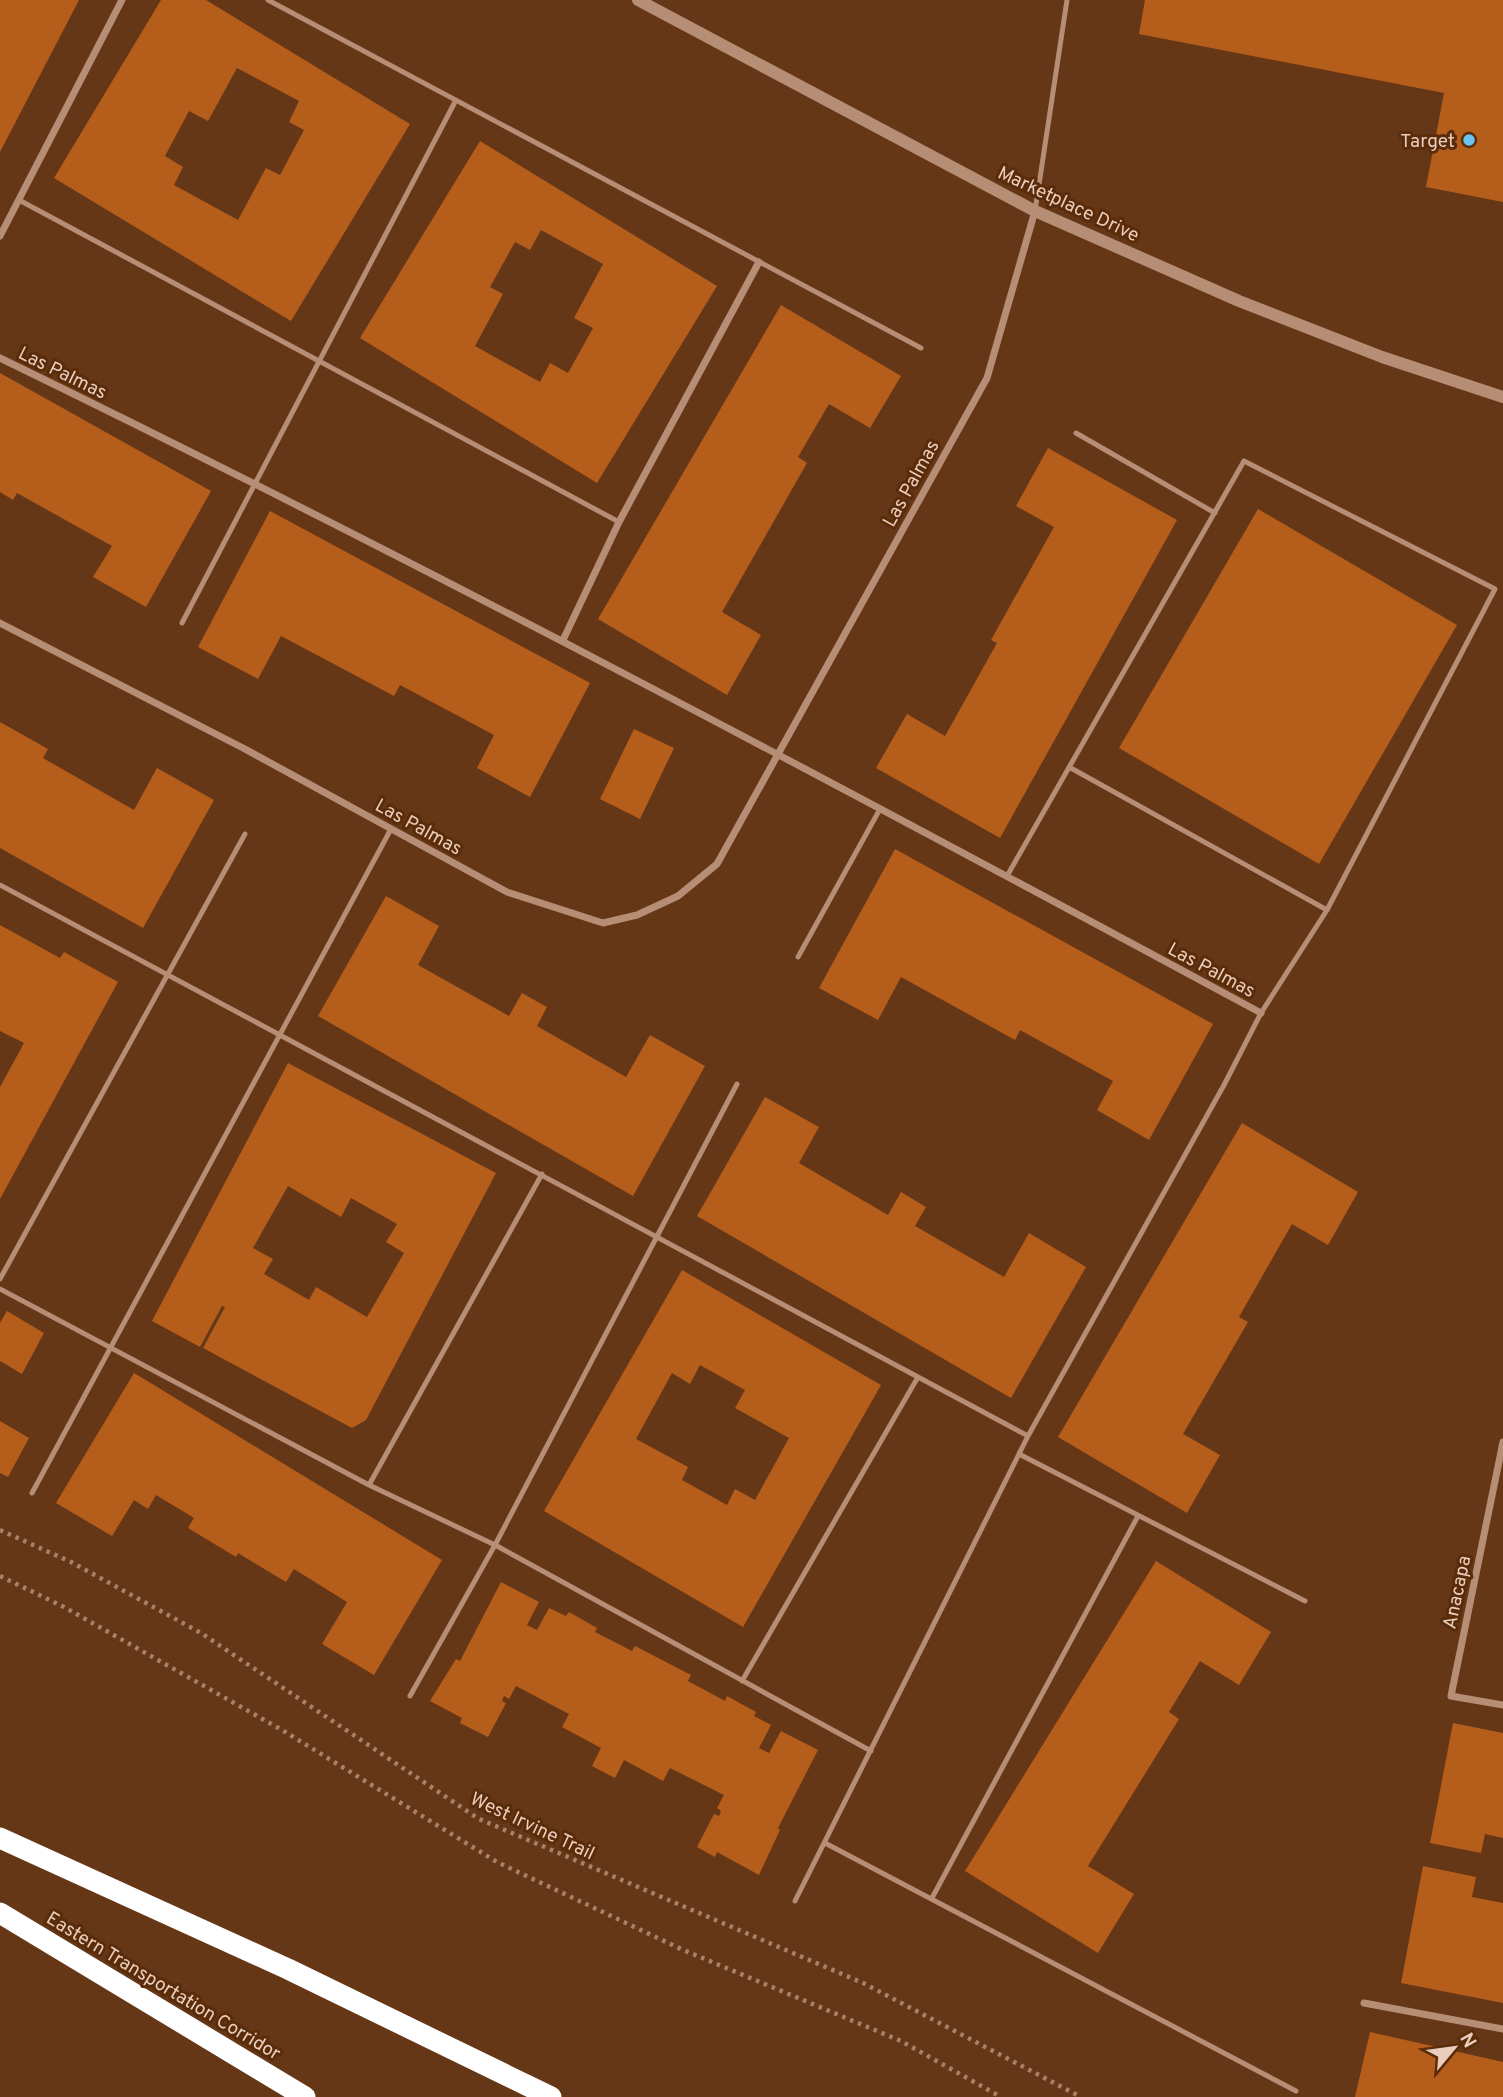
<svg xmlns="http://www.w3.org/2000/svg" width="1503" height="2097" font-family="Overpass,sans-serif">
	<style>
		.building { fill: #b55d1b; fill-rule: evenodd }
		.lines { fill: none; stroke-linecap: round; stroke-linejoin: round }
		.path { stroke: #a78168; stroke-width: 4.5; stroke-dasharray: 3.5 5; stroke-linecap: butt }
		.service { stroke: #b68d75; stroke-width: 5 }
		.minor { stroke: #b68d75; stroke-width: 7 }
		.tertiary { stroke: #b68d75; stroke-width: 12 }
		.motorway { stroke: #fff; stroke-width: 21 }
		.poi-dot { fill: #69c4f1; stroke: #5a2c0a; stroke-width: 2.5 }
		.labels { text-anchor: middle; stroke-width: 6; stroke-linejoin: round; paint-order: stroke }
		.poi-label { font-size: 19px; fill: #eacdbc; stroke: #5a2c0a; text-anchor: end }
		.street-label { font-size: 19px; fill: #eacdbc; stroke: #5a2c0a }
	</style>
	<rect width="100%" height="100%" fill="#663717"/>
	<path class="building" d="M 0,0 L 79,0 L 0,152 Z
		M 161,0 L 206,0 L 410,124 L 291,321 L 54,178 ZM 237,68 L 299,101 L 289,122 L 304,130 L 280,175 L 266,168 L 238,220 L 174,185 L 183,167 L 165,156 L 189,111 L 208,121 Z
		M 1145,0 L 1503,0 L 1503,202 L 1426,187 L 1444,93 L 1139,34 Z
		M 480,141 L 717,286 L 597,483 L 360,338 ZM 541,230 L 603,264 L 574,318 L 593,328 L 568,373 L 550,363 L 540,382 L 475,346 L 503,294 L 490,287 L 515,242 L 530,250 Z
		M 781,305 L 901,376 L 870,428 L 829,404 L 798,457 L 807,463 L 722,612 L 761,635 L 727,695 L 598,619 Z
		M 0,373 L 211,491 L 146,607 L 93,577 L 112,546 L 17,493 L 13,500 L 0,492 Z
		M 1048,448 L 1177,520 L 1000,838 L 876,768 L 907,714 L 945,736 L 997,643 L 991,640 L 1054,527 L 1016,506 Z
		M 1258,509 L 1457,625 L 1319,864 L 1119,748 Z
		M 270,511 L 590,683 L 530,797 L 477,768 L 494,735 L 400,685 L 394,696 L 281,636 L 258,679 L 198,647 Z
		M 0,722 L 48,749 L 43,758 L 134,810 L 157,768 L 214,800 L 143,928 L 0,848 Z
		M 634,729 L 674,748 L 640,819 L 600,799 Z
		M 895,849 L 1213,1024 L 1149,1140 L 1097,1110 L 1113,1081 L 1020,1030 L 1015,1040 L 901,977 L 878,1020 L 819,988 Z
		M 386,896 L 439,926 L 418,965 L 509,1016 L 522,993 L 547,1007 L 537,1026 L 626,1077 L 650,1035 L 705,1066 L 633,1196 L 318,1016 Z
		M 0,925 L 60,958 L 64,952 L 118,982 L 0,1199 L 0,1087 L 24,1043 L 0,1031 Z
		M 288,1063 L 496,1173 L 366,1420 L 352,1428 L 203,1348 L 225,1307 L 222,1306 L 200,1347 L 152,1321 ZM 288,1186 L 341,1217 L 351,1198 L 397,1224 L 386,1242 L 404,1253 L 367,1317 L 316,1287 L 309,1300 L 264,1274 L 273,1259 L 253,1248 Z
		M 765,1097 L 819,1127 L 799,1163 L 888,1215 L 901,1192 L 926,1207 L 915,1226 L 1004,1277 L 1029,1233 L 1086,1267 L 1011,1398 L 697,1216 Z
		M 1242,1123 L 1358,1192 L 1328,1245 L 1292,1224 L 1239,1317 L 1248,1322 L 1183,1434 L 1220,1455 L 1187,1513 L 1058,1437 Z
		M 682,1270 L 881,1385 L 743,1627 L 544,1511 ZM 700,1365 L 745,1390 L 735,1408 L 789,1438 L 755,1500 L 735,1489 L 727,1505 L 682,1480 L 688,1467 L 636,1439 L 672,1373 L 690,1384 Z
		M 7,1311 L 44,1333 L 22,1374 L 0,1361 L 0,1323 Z
		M 134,1373 L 442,1560 L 374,1675 L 322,1644 L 347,1602 L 294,1569 L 286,1582 L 238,1553 L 236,1557 L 188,1528 L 194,1518 L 156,1495 L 148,1509 L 134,1500 L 112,1536 L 56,1503 Z
		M 0,1421 L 29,1438 L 8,1477 L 0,1473 Z
		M 1156,1561 L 1271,1632 L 1239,1685 L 1200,1661 L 1169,1712 L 1179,1719 L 1088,1866 L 1134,1894 L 1098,1953 L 965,1871 Z
		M 501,1582 L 539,1602 L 527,1625 L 537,1630 L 549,1608 L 566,1616 L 569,1612 L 597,1628 L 595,1632 L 632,1651 L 635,1646 L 691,1675 L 688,1681 L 725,1701 L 727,1696 L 756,1712 L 754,1716 L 771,1725 L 759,1748 L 769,1753 L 781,1731 L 818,1750 L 778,1828 L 780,1830 L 759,1875 L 717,1852 L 715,1857 L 697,1847 L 714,1814 L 719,1816 L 721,1811 L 717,1808 L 724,1795 L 670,1768 L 663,1781 L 624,1760 L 615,1778 L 592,1766 L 601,1748 L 562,1727 L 569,1714 L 516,1686 L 509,1699 L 504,1696 L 502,1701 L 506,1703 L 488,1737 L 460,1723 L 462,1718 L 430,1701 L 456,1659 L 460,1661 Z
		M 1453,1723 L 1503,1733 L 1503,1838 L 1485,1834 L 1481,1853 L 1430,1843 Z
		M 1423,1866 L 1476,1877 L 1472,1897 L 1503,1903 L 1503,2003 L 1401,1983 Z
		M 1370,2032 L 1503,2062 L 1503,2097 L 1355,2097 Z"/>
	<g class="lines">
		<path class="path" d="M 0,1530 L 71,1562 L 201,1633 L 479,1819 L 863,1983 L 1081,2097
			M 0,1576 L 64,1607 L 282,1730 L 497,1862 L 681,1949 L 901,2041 L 1001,2097"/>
		<path class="service" d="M 268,0 L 921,348
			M 19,200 L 619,522
			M 1035,211 L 1067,0
			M 1076,433 L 1215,513
			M 182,623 L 456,100
			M 1069,767 L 1327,910
			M 0,885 L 1028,1436
			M 798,957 L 880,809
			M 0,1279 L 245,834
			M 0,1289 L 369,1485 L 495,1545 L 871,1751
			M 1019,1454 L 1305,1601
			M 369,1485 L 542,1174
			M 32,1493 L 391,829
			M 742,1681 L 918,1377
			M 410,1696 L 495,1545 L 737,1084
			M 825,1843 L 1296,2091
			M 932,1898 L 1138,1516
			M 795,1901 L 1028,1436 L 1224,1085 L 1261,1013 L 1327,910 L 1495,589 L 1244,461 L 1007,876"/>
		<path class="minor" d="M 0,236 L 122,0
			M 0,358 C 426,565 844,788 1261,1013
			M 0,623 L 243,748 L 507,892 L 603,923 L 637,915 L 678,896 L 717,864 L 987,378 L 1035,211
			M 563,640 L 619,522 L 759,262
			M 1503,1442 L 1451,1696 L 1503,1705
			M 1364,2003 L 1503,2029"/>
		<path class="tertiary" d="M 638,0 L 1035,211 L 1239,301 L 1382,357 L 1503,397"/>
		<path class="motorway" d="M 0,1838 L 288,1969 L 551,2097
			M 0,1913 L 305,2097"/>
	</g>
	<circle class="poi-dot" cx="1469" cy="140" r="7"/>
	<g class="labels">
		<g class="poi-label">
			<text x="1455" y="147">Target</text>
		</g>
		<g class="street-label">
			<text transform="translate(1069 203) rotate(25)" y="7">Marketplace Drive</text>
			<text transform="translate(63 372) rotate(26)" y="7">Las Palmas</text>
			<text transform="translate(910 483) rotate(-61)" y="7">Las Palmas</text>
			<text transform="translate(419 826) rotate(29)" y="7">Las Palmas</text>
			<text transform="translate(1212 969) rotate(28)" y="7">Las Palmas</text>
			<text transform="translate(1456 1592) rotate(-78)" y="7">Anacapa</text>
			<text transform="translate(533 1825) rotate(25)" y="7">West Irvine Trail</text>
			<text transform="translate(164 1985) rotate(31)" y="7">Eastern Transportation Corridor</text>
		</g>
	</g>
	<g transform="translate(1454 2048) rotate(61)" stroke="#5a2c0a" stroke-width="5" paint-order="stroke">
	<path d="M0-5L12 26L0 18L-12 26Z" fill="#eacdbc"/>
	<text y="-10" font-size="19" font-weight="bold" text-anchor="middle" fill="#eacdbc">N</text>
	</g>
</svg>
